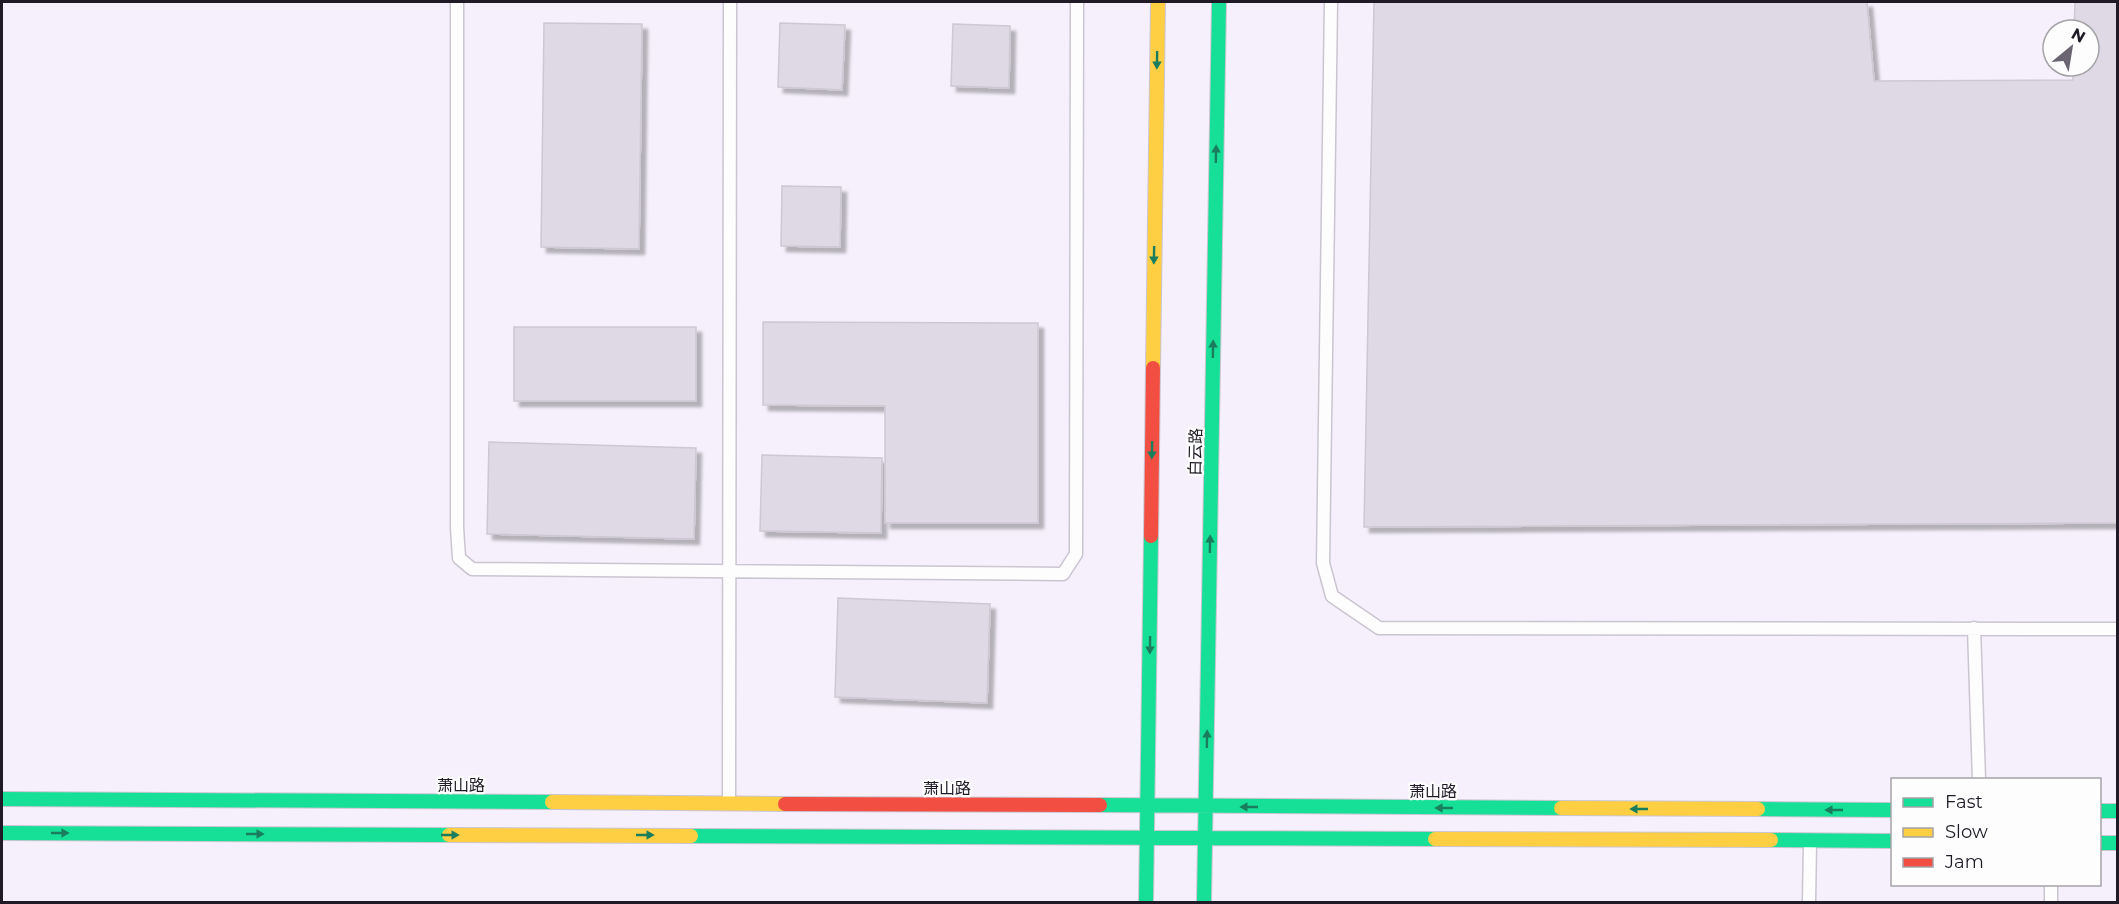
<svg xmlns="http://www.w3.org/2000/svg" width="2119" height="904" font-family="Montserrat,'Noto Sans SC',sans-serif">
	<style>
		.building { fill: #ded9e4; stroke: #cdc8d3; stroke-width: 1.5; filter: url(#shadow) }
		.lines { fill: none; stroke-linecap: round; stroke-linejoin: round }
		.lane-casing { stroke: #cac5d0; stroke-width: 15 }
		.fast-casing { stroke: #cac5d0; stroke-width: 16 }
		.slow-casing { stroke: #cac5d0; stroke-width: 16 }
		.jam-casing { stroke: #cac5d0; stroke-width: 16 }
		.lane { stroke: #fefdfe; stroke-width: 12 }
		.fast { stroke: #16e098; stroke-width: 14 }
		.slow { stroke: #ffcf43; stroke-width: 14 }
		.jam { stroke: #f24e42; stroke-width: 14 }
		.oneway { fill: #1a7d5e }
		.labels { text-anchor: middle; stroke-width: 4.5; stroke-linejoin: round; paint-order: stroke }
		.street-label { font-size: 16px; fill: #1f1a25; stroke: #fdfdfd }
	</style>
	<defs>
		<filter id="shadow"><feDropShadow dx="5.5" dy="5.5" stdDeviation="1.5" flood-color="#0004"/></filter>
	</defs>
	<rect width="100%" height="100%" fill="#f5f0fb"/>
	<path class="building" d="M 1374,2 L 1867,2 L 1874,81 L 2073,80 L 2073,66 L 2089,66 L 2089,30 L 2074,30 L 2075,2 L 2118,2 L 2118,523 L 1364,527 Z
		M 544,23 L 642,24 L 639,249 L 541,247 Z
		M 780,23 L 845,25 L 842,90 L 778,87 Z
		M 953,24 L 1010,26 L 1009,88 L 951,86 Z
		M 782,186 L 841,187 L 840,247 L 781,246 Z
		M 763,322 L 1038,323 L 1038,523 L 885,523 L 885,406 L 763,405 Z
		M 514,327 L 696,327 L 696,401 L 514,401 Z
		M 489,442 L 696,448 L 694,539 L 487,534 Z
		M 762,455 L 882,458 L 881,533 L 760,531 Z
		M 838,598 L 990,604 L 987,703 L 835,697 Z"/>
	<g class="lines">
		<g class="lane-casing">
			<path id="lane" d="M 457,2 L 457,527 L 459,558 L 472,569 L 1063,574 L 1076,554 L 1077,2
				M 1331,2 L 1323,563 L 1332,596 L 1379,628 L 2118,629
				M 1974,628 L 1979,780
				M 729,801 L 730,2
				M 1809,902 L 1810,843
				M 2051,902 L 2051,884"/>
		</g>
		<g class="fast-casing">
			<path id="fast" d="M 2,799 L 552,802
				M 1100,805 L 1561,808
				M 1758,809 L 1892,810
				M 2100,811 L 2118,811
				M 2,833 L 449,835
				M 691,836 L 1435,839
				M 1771,840 L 1892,841
				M 2100,843 L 2118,843
				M 1146,902 L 1151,536
				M 1204,902 L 1219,2"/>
		</g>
		<g class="slow-casing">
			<path id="slow" d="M 1153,368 L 1158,2
				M 552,802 L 785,804
				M 1561,808 L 1758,809
				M 449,835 L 691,836
				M 1435,839 L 1771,840"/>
		</g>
		<g class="jam-casing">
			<path id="jam" d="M 1151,536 L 1153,368
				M 785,804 L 1100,805"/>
		</g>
		<use href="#lane" class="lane"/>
		<use href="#fast" class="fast"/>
		<use href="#slow" class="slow"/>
		<use href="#jam" class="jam"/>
	</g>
	<defs><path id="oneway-solid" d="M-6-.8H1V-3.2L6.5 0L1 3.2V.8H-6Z" transform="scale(1.5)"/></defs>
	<g class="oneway">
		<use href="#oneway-solid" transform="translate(1157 60) rotate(91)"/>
		<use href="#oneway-solid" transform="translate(1216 154) rotate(-89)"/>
		<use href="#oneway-solid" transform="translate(1154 255) rotate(91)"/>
		<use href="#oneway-solid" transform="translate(1213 349) rotate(-89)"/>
		<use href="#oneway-solid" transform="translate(1152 450) rotate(91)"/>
		<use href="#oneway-solid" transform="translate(1210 544) rotate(-89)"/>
		<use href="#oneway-solid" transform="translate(1150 645) rotate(91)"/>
		<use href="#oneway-solid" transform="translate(1207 739) rotate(-89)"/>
		<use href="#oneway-solid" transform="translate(1249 807) rotate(-180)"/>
		<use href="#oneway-solid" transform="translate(1444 808) rotate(-180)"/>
		<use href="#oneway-solid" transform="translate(1639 809) rotate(-180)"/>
		<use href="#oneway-solid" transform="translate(1834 810) rotate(-180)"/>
		<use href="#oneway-solid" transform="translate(60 833)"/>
		<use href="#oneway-solid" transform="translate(255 834)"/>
		<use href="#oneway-solid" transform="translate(450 835)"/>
		<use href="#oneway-solid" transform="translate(645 835)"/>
	</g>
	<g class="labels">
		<g class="street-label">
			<text transform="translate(1195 452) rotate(-89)" y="6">白云路</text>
			<text x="461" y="791">萧山路</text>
			<text x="947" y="794">萧山路</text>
			<text x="1433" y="797">萧山路</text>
		</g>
	</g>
	<rect width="2119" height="904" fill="none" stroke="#1f1a25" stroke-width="6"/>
	<rect x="1891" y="778" width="210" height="108" fill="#fdfdfd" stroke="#a4a2a7" stroke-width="1.5"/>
	<rect x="1903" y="798" width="30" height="9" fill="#16e098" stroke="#a4a2a7" stroke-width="1.5"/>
	<text x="1945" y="808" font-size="18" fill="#1f1a25">Fast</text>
	<rect x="1903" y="828" width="30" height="9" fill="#ffcf43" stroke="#a4a2a7" stroke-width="1.5"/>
	<text x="1945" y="838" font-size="18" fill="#1f1a25">Slow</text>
	<rect x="1903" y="858" width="30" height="9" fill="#f24e42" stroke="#a4a2a7" stroke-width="1.5"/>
	<text x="1945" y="868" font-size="18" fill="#1f1a25">Jam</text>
	<g transform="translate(2071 48) rotate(30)"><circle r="28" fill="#fdfdfd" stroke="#a4a2a7" stroke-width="1.5"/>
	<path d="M0-4.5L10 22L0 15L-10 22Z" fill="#6a6570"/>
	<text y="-9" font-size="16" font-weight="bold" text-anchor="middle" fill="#1f1a25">N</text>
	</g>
</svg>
